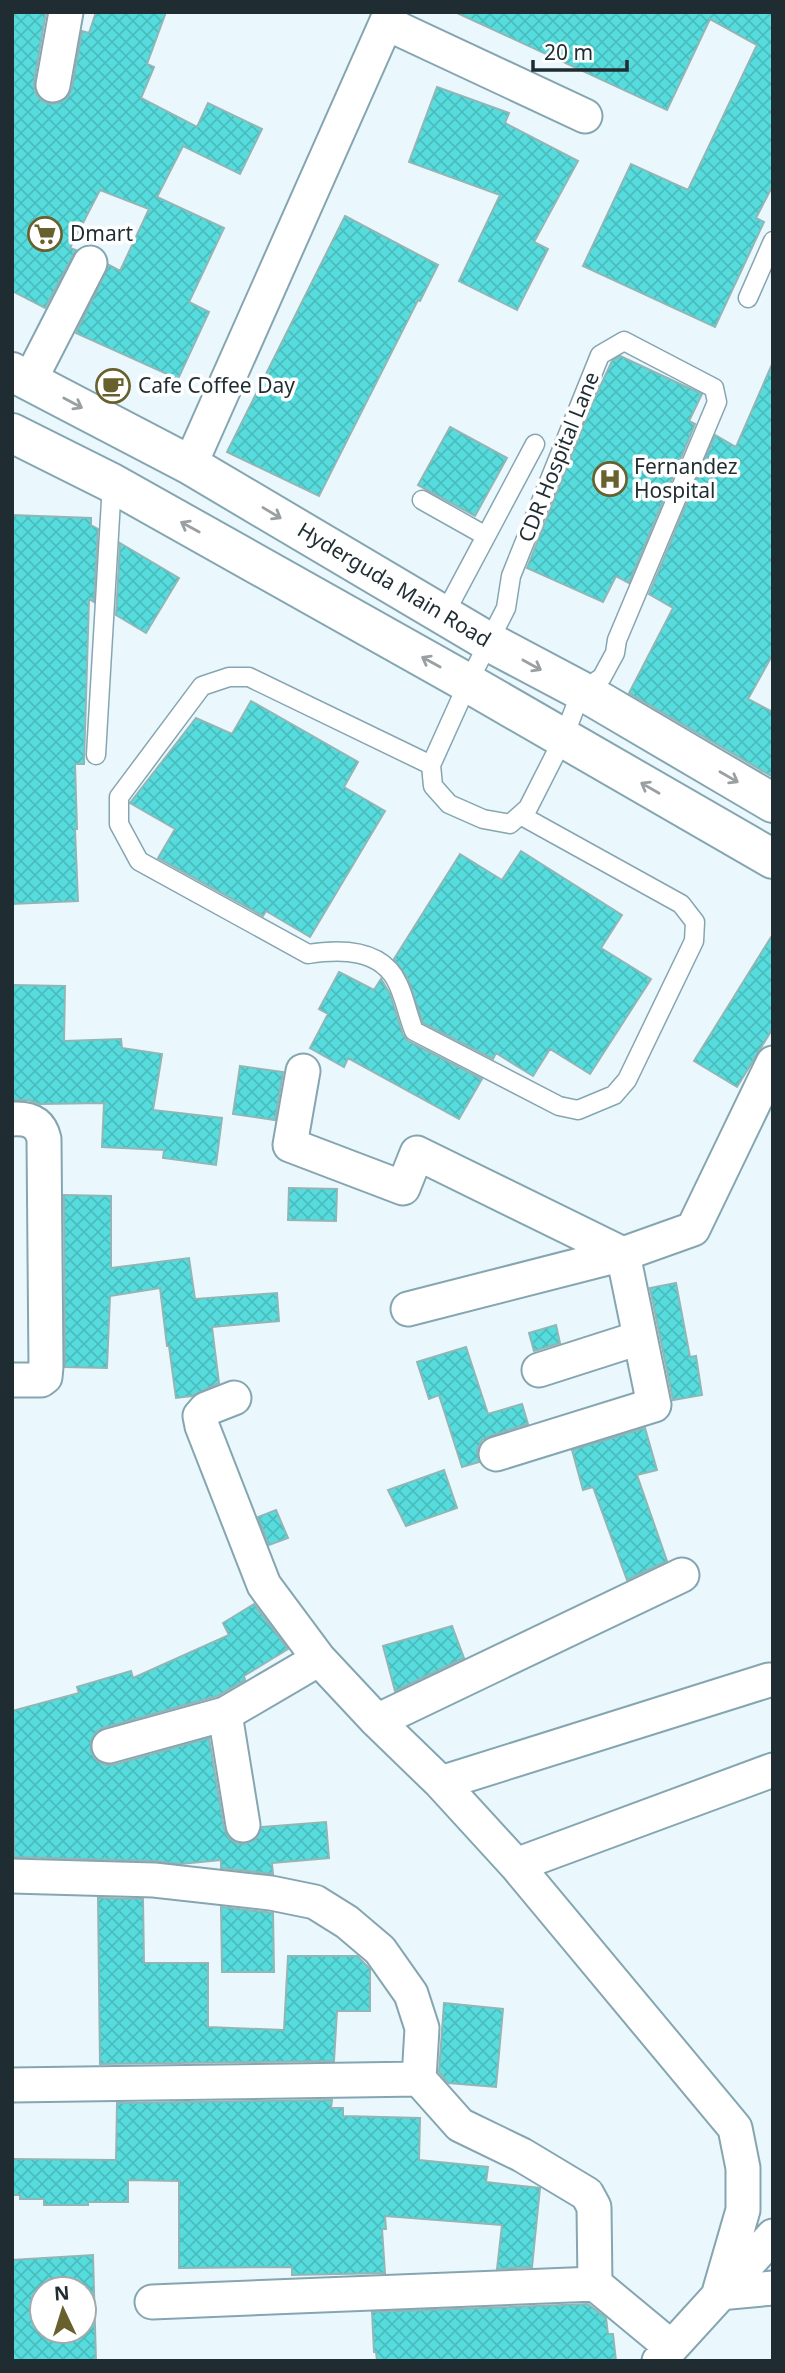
<svg xmlns="http://www.w3.org/2000/svg" width="785" height="2373" font-family="'Noto Sans',sans-serif">
	<style>
		.building { fill: url(#building-cross-hatch); stroke: #91b6b6; stroke-width: 2; fill-rule: evenodd }
		.lines { fill: none; stroke-linecap: round; stroke-linejoin: round }
		.service-casing { stroke: #85a6b1; stroke-width: 21 }
		.minor-casing { stroke: #85a6b1; stroke-width: 37 }
		.secondary-casing { stroke: #85a6b1; stroke-width: 42 }
		.service { stroke: #fff; stroke-width: 18 }
		.minor { stroke: #fff; stroke-width: 33 }
		.secondary { stroke: #fff; stroke-width: 38 }
		.oneway { stroke: #9aa0a2 }
		.labels { text-anchor: middle; stroke-width: 7; stroke-linejoin: round; paint-order: stroke }
		.poi-label { font-size: 21px; fill: #1f2c31; stroke: #fff; text-anchor: start }
		.street-label { font-size: 21px; fill: #1f2c31; stroke: #fff }
	</style>
	<defs>
		<pattern id="building-cross-hatch" width="8" height="8" patternUnits="userSpaceOnUse" patternTransform="scale(1.75)"><rect width="8" height="8" fill="#56dcdd"/><path d="M0 0l8 8M0 8l8-8" fill="none" stroke="#4abdbe"/></pattern>
	</defs>
	<rect width="100%" height="100%" fill="#eaf8fd"/>
	<path class="building" d="M 12,12 L 46,12 L 34,82 L 35,92 L 41,100 L 49,104 L 59,103 L 68,97 L 72,88 L 82,31 L 89,33 L 96,12 L 166,12 L 147,64 L 154,67 L 141,98 L 197,127 L 208,103 L 262,129 L 240,174 L 183,146 L 157,197 L 224,228 L 189,302 L 209,312 L 178,379 L 76,333 L 109,265 L 120,271 L 149,209 L 100,190 L 70,248 L 76,250 L 45,308 L 12,291 Z
		M 455,12 L 773,12 L 773,185 L 756,218 L 764,222 L 715,327 L 583,266 L 631,164 L 688,190 L 757,45 L 710,19 L 667,110 Z
		M 437,87 L 509,113 L 505,123 L 578,161 L 534,242 L 548,249 L 517,310 L 459,281 L 500,195 L 409,162 Z
		M 345,216 L 438,265 L 420,301 L 418,300 L 319,496 L 227,452 Z
		M 620,356 L 702,394 L 689,421 L 695,424 L 629,583 L 616,576 L 603,602 L 527,568 L 592,404 L 612,361 Z
		M 773,362 L 773,654 L 748,699 L 773,712 L 773,777 L 629,693 L 673,608 L 649,594 L 715,435 L 736,447 Z
		M 450,427 L 507,458 L 475,516 L 418,485 Z
		M 12,515 L 91,518 L 91,525 L 98,529 L 94,602 L 89,599 L 84,764 L 75,764 L 77,829 L 75,829 L 78,901 L 12,904 Z
		M 120,543 L 179,578 L 146,633 L 116,615 Z
		M 251,701 L 358,762 L 344,787 L 385,811 L 310,937 L 266,911 L 263,916 L 158,858 L 175,829 L 130,803 L 196,718 L 232,734 Z
		M 521,851 L 622,915 L 601,948 L 651,979 L 590,1074 L 550,1049 L 533,1076 L 496,1053 L 493,1059 L 423,1023 L 408,979 L 394,959 L 460,854 L 502,880 Z
		M 773,934 L 773,1028 L 737,1087 L 694,1061 Z
		M 339,972 L 374,990 L 381,979 L 390,994 L 403,1035 L 408,1041 L 482,1079 L 459,1119 L 348,1058 L 344,1067 L 310,1048 L 328,1014 L 319,1009 Z
		M 12,985 L 65,986 L 64,1041 L 121,1039 L 122,1048 L 162,1054 L 153,1110 L 222,1118 L 216,1165 L 163,1158 L 164,1150 L 102,1147 L 104,1103 L 40,1104 L 28,1100 L 12,1100 Z
		M 240,1066 L 283,1072 L 275,1120 L 233,1114 Z
		M 289,1188 L 337,1189 L 336,1221 L 288,1220 Z
		M 64,1195 L 111,1196 L 111,1268 L 189,1258 L 195,1299 L 277,1293 L 279,1321 L 212,1327 L 219,1383 L 192,1396 L 176,1398 L 169,1346 L 167,1346 L 160,1288 L 110,1296 L 107,1368 L 65,1367 Z
		M 676,1283 L 690,1357 L 696,1356 L 702,1395 L 673,1400 L 650,1288 Z
		M 556,1325 L 560,1343 L 534,1351 L 529,1333 Z
		M 466,1347 L 488,1414 L 522,1404 L 528,1424 L 490,1436 L 482,1440 L 477,1450 L 479,1462 L 462,1467 L 439,1395 L 429,1399 L 417,1362 Z
		M 645,1428 L 657,1470 L 637,1475 L 667,1561 L 627,1580 L 593,1487 L 583,1490 L 572,1450 Z
		M 444,1470 L 457,1508 L 406,1526 L 388,1490 Z
		M 276,1510 L 288,1538 L 269,1545 L 258,1517 Z
		M 254,1604 L 288,1649 L 244,1676 L 245,1680 L 217,1696 L 103,1728 L 96,1732 L 91,1741 L 91,1752 L 96,1760 L 105,1765 L 113,1765 L 209,1738 L 224,1828 L 229,1838 L 236,1843 L 245,1844 L 256,1839 L 262,1827 L 326,1822 L 329,1858 L 272,1863 L 273,1874 L 221,1868 L 221,1860 L 180,1864 L 155,1861 L 14,1857 L 12,1711 L 79,1693 L 77,1687 L 131,1671 L 133,1678 L 229,1635 L 223,1623 Z
		M 452,1626 L 464,1658 L 395,1691 L 383,1646 Z
		M 98,1898 L 143,1899 L 144,1963 L 208,1963 L 208,2027 L 284,2030 L 288,1956 L 357,1956 L 370,1969 L 370,2011 L 337,2011 L 334,2061 L 100,2064 Z
		M 221,1907 L 273,1913 L 274,1972 L 222,1972 Z
		M 444,2003 L 503,2009 L 496,2087 L 448,2083 L 439,2072 Z
		M 332,2100 L 331,2108 L 343,2108 L 343,2116 L 420,2118 L 419,2160 L 488,2167 L 486,2182 L 540,2188 L 532,2267 L 497,2269 L 502,2225 L 385,2216 L 386,2229 L 382,2229 L 385,2273 L 292,2275 L 292,2267 L 179,2268 L 179,2181 L 128,2180 L 128,2202 L 88,2202 L 88,2205 L 44,2205 L 44,2199 L 20,2199 L 20,2195 L 12,2195 L 12,2159 L 116,2160 L 117,2103 Z
		M 93,2255 L 96,2361 L 12,2361 L 12,2260 ZM 42,2289 L 84,2289 L 84,2331 L 42,2331 Z
		M 588,2304 L 606,2318 L 608,2334 L 613,2334 L 616,2361 L 377,2361 L 376,2352 L 374,2352 L 372,2312 Z"/>
	<g class="lines">
		<g class="service-casing">
			<path id="service" d="M 748,298 L 773,241
				M 624,341 L 714,388 L 717,402 L 617,640 L 615,653 L 602,677 L 581,692 L 563,739 L 528,808 L 510,824 L 483,819 L 449,804 L 433,786 L 431,765 L 468,683 L 506,608 L 511,576 L 600,355 Z
				M 422,500 L 486,536
				M 444,615 L 535,444
				M 96,755 L 112,483
				M 431,765 L 249,677 L 229,677 L 202,686 L 119,797 L 119,824 L 139,861 L 308,954 C 340,949 382,948 398,984 C 405,999 408,1016 414,1031 L 559,1106 L 578,1110 L 614,1095 L 627,1080 L 694,941 L 695,922 L 681,904 L 522,816"/>
		</g>
		<g class="minor-casing">
			<path id="minor" d="M 386,23 L 585,116
				M 53,85 L 66,12
				M 30,380 L 90,263
				M 190,465 L 391,12
				M 303,1071 L 290,1145 L 403,1188 L 417,1153 L 623,1254 L 654,1405 L 496,1454
				M 12,1119 C 29,1118 40,1122 44,1139 L 46,1367 L 45,1377 L 41,1380 L 12,1380
				M 408,1309 L 623,1254 L 693,1229 L 773,1063
				M 539,1370 L 639,1338
				M 234,1398 L 206,1409 L 200,1416 L 202,1426 L 264,1585 L 319,1659 L 377,1721 L 441,1783 L 516,1865 L 735,2128 L 743,2168 L 743,2210 L 719,2293
				M 225,1714 L 243,1825
				M 377,1721 L 682,1575
				M 109,1746 L 225,1714 L 319,1659
				M 441,1783 L 769,1680
				M 516,1865 L 773,1770
				M 12,1876 L 154,1880 L 271,1893 L 315,1902 L 347,1922 L 380,1950 L 411,1994 L 422,2028 L 419,2079 L 460,2125 L 522,2155 L 587,2194 L 594,2207 L 595,2284 L 671,2347
				M 12,2085 L 419,2079
				M 719,2293 L 773,2288
				M 152,2302 L 595,2284
				M 659,2361 L 773,2236"/>
		</g>
		<g class="secondary-casing">
			<path id="secondary" d="M 12,372 L 190,465 L 489,642 L 591,696 L 773,803
				M 12,433 L 112,483 L 468,683 L 773,859"/>
		</g>
		<use href="#service" class="service"/>
		<use href="#minor" class="minor"/>
		<use href="#secondary" class="secondary"/>
	</g>
	<defs><path id="oneway-shaft" d="M-6 0H5M1.5-3L5.5 0L1.5 3" fill="none" stroke-width="1.6" stroke-linecap="round" stroke-linejoin="round" transform="scale(1.75)"/></defs>
	<g class="oneway">
		<use href="#oneway-shaft" transform="translate(73 403) rotate(28)"/>
		<use href="#oneway-shaft" transform="translate(272 513) rotate(31)"/>
		<use href="#oneway-shaft" transform="translate(190 527) rotate(-151)"/>
		<use href="#oneway-shaft" transform="translate(431 662) rotate(-151)"/>
		<use href="#oneway-shaft" transform="translate(532 665) rotate(29)"/>
		<use href="#oneway-shaft" transform="translate(729 777) rotate(30)"/>
		<use href="#oneway-shaft" transform="translate(650 788) rotate(-150)"/>
	</g>
	<defs>
		<g id="supermarket-ring" transform="scale(1.75)"><circle r="9.5" fill="#fff" stroke="#68602d" stroke-width="1.5"/><path d="M-6-5.5h2.5l.6 2H6L4.5 2H-2.5L-4.4-4H-6ZM-1.5 3.2a1.3 1.3 0 1 0 .1 0ZM3 3.2a1.3 1.3 0 1 0 .1 0Z" fill="#68602d"/></g>
		<g id="cafe-ring" transform="scale(1.75)"><circle r="9.5" fill="#fff" stroke="#68602d" stroke-width="1.5"/><path d="M-5.5-4.5H6V0H3Q3 3.5 0 3.5H-2.5Q-5.5 3.5-5.5 0ZM3-3.2v2h1.7v-2ZM-6 4.5H4V6H-6Z" fill="#68602d"/></g>
		<g id="hospital-ring" transform="scale(1.75)"><circle r="9.5" fill="#fff" stroke="#68602d" stroke-width="1.5"/><path d="M-5-5h3v3.5h4V-5h3V5h-3V1.5h-4V5h-3Z" fill="#68602d"/></g>
	</defs>
	<g fill-rule="evenodd">
		<use href="#supermarket-ring" x="45" y="234"/>
		<use href="#cafe-ring" x="113" y="386"/>
		<use href="#hospital-ring" x="610" y="479"/>
	</g>
	<g class="labels">
		<g class="poi-label">
			<text x="70" y="241">Dmart</text>
			<text x="138" y="393">Cafe Coffee Day</text>
			<text x="634" y="474">Fernandez<tspan x="634" dy="24">Hospital</tspan></text>
		</g>
		<g class="street-label">
			<text transform="translate(559 457) rotate(-68)" y="7">CDR Hospital Lane</text>
			<text transform="translate(394 585) rotate(31)" y="7">Hyderguda Main Road</text>
		</g>
	</g>
	<rect width="785" height="2373" fill="none" stroke="#1f2c31" stroke-width="28"/>
	<g transform="translate(63 2310) rotate(356)"><circle r="33" fill="#ffffff" stroke="#a5abad" stroke-width="2"/>
	<path d="M0-5L12 26L0 18L-12 26Z" fill="#68602d"/>
	<text y="-10" font-size="19" font-weight="bold" text-anchor="middle" fill="#1f2c31">N</text>
	</g>
	<path d="M533 60v10h94v-10" fill="none" stroke="#1f2c31" stroke-width="3.5"/>
	<text x="544" y="60" font-size="21" fill="#1f2c31" stroke="#ffffff" stroke-width="5" paint-order="stroke">20 m</text>
</svg>
